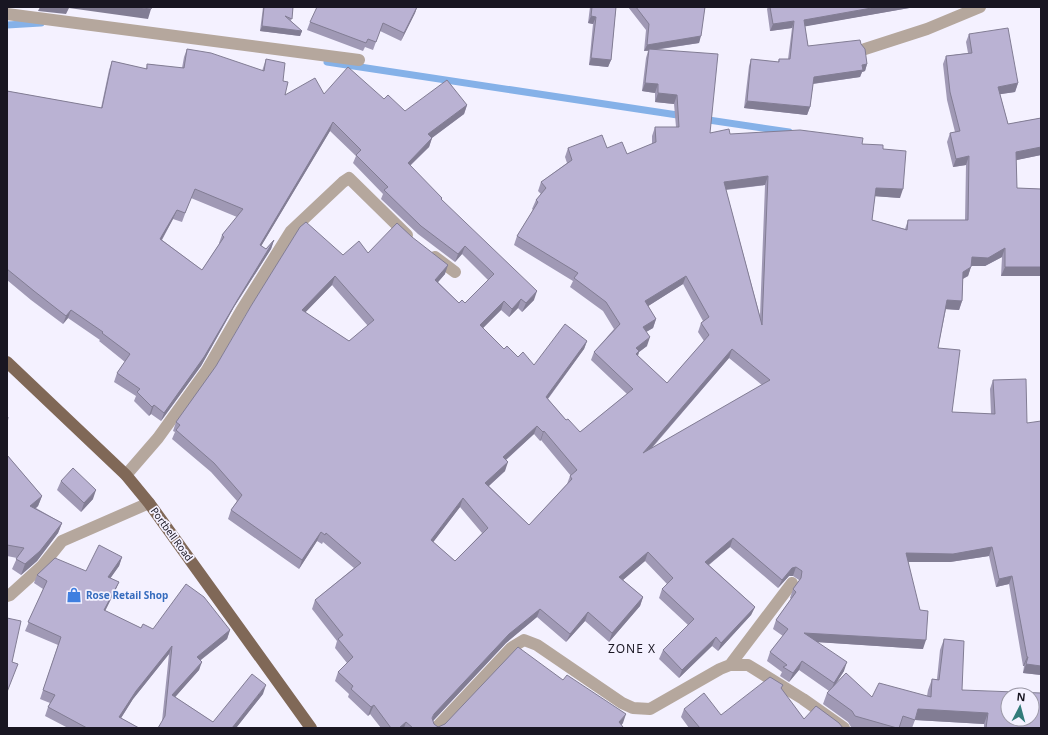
<svg xmlns="http://www.w3.org/2000/svg" width="1048" height="735" font-family="'Noto Sans',sans-serif">
	<style>
		.lines { fill: none; stroke-linecap: round; stroke-linejoin: round }
		.stream { stroke: #85b1e8; stroke-width: 7 }
		.minor { stroke: #b5a79d; stroke-width: 12 }
		.major { stroke: #806857; stroke-width: 12 }
		.wall { fill: #a099b5; fill-rule: evenodd }
		.shaded-wall { fill: #827d94 }
		.building { fill: #bab2d3; stroke: #827d94; fill-rule: evenodd }
		.labels { text-anchor: middle; stroke-width: 3.5; stroke-linejoin: round; paint-order: stroke }
		.street-label { font-size: 10px; fill: #191622; stroke: #f4f1ff }
		.shop-label { font-size: 10px; font-weight: bold; fill: #366cbe; stroke: #f4f1ff; text-anchor: start }
		.quarter-label { font-size: 12px; letter-spacing: 1px; fill: #191622; stroke: #f4f1ff }
	</style>
	<rect width="100%" height="100%" fill="#f4f1ff"/>
	<g class="lines">
		<path class="stream" d="M 7,25 L 41,23
			M 327,62 L 684,116
			M 702,119 L 789,132"/>
		<path class="minor" d="M 7,14 L 359,60
			M 865,49 L 927,29 L 980,7
			M 435,257 L 455,272
			M 126,475 L 158,438 L 207,370 L 241,311 L 291,231 L 343,182 L 349,178 L 407,235
			M 7,596 L 10,595 L 42,566 L 62,541 L 149,503
			M 730,665 L 792,583
			M 436,728 L 511,648 L 524,640 L 537,645 L 622,703 L 633,708 L 650,709 L 720,669 L 730,665 L 748,665 L 803,699 L 844,728"/>
		<path class="major" d="M 7,362 L 126,475 L 149,503 L 311,728"/>
	</g>
	<path class="wall" d="M 263,7 L 293,7 L 291,21 L 302,31 L 300,36 L 260,31 Z
		M 417,7 L 415,13 L 401,41 L 380,31 L 373,50 L 365,47 L 363,51 L 307,30 L 310,22 Z
		M 590,7 L 616,7 L 611,60 L 608,67 L 589,65 L 593,24 L 588,23 Z
		M 628,7 L 705,7 L 699,43 L 655,50 L 710,133 L 862,144 L 883,149 L 900,198 L 875,196 L 872,220 L 905,229 L 908,220 L 965,220 L 966,165 L 953,167 L 947,142 L 950,133 L 955,132 L 947,100 L 943,64 L 946,56 L 968,53 L 966,42 L 969,34 L 1018,83 L 1015,92 L 1000,94 L 1008,124 L 1041,118 L 1041,155 L 1016,160 L 1017,188 L 1041,189 L 1041,276 L 1001,276 L 1002,257 L 985,266 L 971,266 L 968,276 L 963,279 L 962,301 L 959,310 L 946,309 L 938,348 L 952,412 L 991,414 L 990,389 L 993,380 L 1027,423 L 1041,675 L 1023,673 L 1024,666 L 1023,666 L 1009,584 L 996,587 L 989,556 L 950,562 L 908,562 L 923,649 L 818,642 L 844,671 L 835,685 L 872,697 L 927,696 L 928,690 L 932,679 L 937,679 L 940,650 L 944,639 L 962,690 L 1041,728 L 984,728 L 984,724 L 915,720 L 912,728 L 855,728 L 851,727 L 848,722 L 823,704 L 827,693 L 829,691 L 799,670 L 789,682 L 780,676 L 782,672 L 767,661 L 770,652 L 783,636 L 773,629 L 776,620 L 791,599 L 790,598 L 793,589 L 799,582 L 799,580 L 793,576 L 789,576 L 778,588 L 730,547 L 709,565 L 755,607 L 751,615 L 718,651 L 712,646 L 679,678 L 659,659 L 663,650 L 688,625 L 659,598 L 662,589 L 667,584 L 645,561 L 623,580 L 643,597 L 640,606 L 609,642 L 585,621 L 566,642 L 537,617 L 506,643 L 433,721 L 434,724 L 438,727 L 563,680 L 623,723 L 621,725 L 622,728 L 381,728 L 370,714 L 368,716 L 348,697 L 349,694 L 335,681 L 338,672 L 347,663 L 335,648 L 337,641 L 312,609 L 315,600 L 354,568 L 323,542 L 322,544 L 317,541 L 299,569 L 228,519 L 231,510 L 237,501 L 211,472 L 172,439 L 175,432 L 173,431 L 176,422 L 343,255 L 368,253 L 445,274 L 438,282 L 459,303 L 465,303 L 488,280 L 462,254 L 455,262 L 418,234 L 381,199 L 383,194 L 353,163 L 356,156 L 330,131 L 261,246 L 266,249 L 274,240 L 271,249 L 234,307 L 201,366 L 161,421 L 151,414 L 149,416 L 134,401 L 136,396 L 114,382 L 117,373 L 125,362 L 99,341 L 100,340 L 68,318 L 63,324 L 31,300 L 7,280 L 7,91 L 101,108 L 109,70 L 112,61 L 146,69 L 147,64 L 182,68 L 184,57 L 187,49 L 262,71 L 266,59 L 283,81 L 285,95 L 324,94 L 384,99 L 405,111 L 467,105 L 464,114 L 432,138 L 429,147 L 410,166 L 534,300 L 522,312 L 518,308 L 509,317 L 501,310 L 483,328 L 504,349 L 518,357 L 534,365 L 587,341 L 584,349 L 548,399 L 566,420 L 580,432 L 627,394 L 591,360 L 594,352 L 614,329 L 603,311 L 570,287 L 573,281 L 514,245 L 517,236 L 533,210 L 532,209 L 536,200 L 541,194 L 538,191 L 541,182 L 567,163 L 565,157 L 568,148 L 607,148 L 627,154 L 652,144 L 652,136 L 655,127 L 676,127 L 674,104 L 655,102 L 655,93 L 642,91 L 646,58 L 648,51 L 644,51 L 646,30 ZM 765,185 L 760,316 L 726,190 ZM 191,198 L 237,217 L 222,235 L 219,243 L 219,244 L 202,270 L 162,240 L 173,219 L 182,222 ZM 683,284 L 703,321 L 701,323 L 698,332 L 704,341 L 667,383 L 638,356 L 639,352 L 647,346 L 646,332 L 653,328 L 656,319 L 648,306 ZM 332,285 L 368,326 L 349,341 L 305,312 ZM 729,358 L 762,385 L 652,448 ZM 534,434 L 540,441 L 541,440 L 571,476 L 570,476 L 567,484 L 529,525 L 489,486 L 505,471 L 506,460 ZM 460,507 L 482,533 L 455,561 L 433,542 Z
		M 768,7 L 915,7 L 805,26 L 808,46 L 861,44 L 867,64 L 865,71 L 862,72 L 860,77 L 813,84 L 810,107 L 807,115 L 744,108 L 749,66 L 751,59 L 778,62 L 779,59 L 788,59 L 792,28 L 770,31 L 767,9 Z
		M 7,455 L 42,496 L 38,506 L 36,508 L 62,523 L 58,533 L 37,561 L 21,575 L 12,569 L 17,558 L 7,556 Z
		M 61,481 L 93,499 L 81,512 L 57,490 Z
		M 122,557 L 119,566 L 110,578 L 119,582 L 115,591 L 105,611 L 141,628 L 153,629 L 230,630 L 227,639 L 201,660 L 199,670 L 175,697 L 213,722 L 263,694 L 236,728 L 162,721 L 169,654 L 133,699 L 121,718 L 139,728 L 68,728 L 45,716 L 48,707 L 50,703 L 40,699 L 58,645 L 25,631 L 43,589 L 34,583 L 37,575 L 86,571 Z
		M 782,690 L 804,719 L 843,728 L 689,728 L 681,717 L 684,709 L 721,715 Z"/>
	<path class="shaded-wall" d="M 40,7 L 133,7 L 151,9 L 148,19 L 69,8 L 66,14 L 38,11 Z
		M 417,7 L 415,13 L 401,41 L 404,33 Z
		M 877,7 L 915,7 L 802,27 L 804,20 Z
		M 591,16 L 596,17 L 593,24 L 588,23 Z
		M 794,21 L 792,28 L 770,31 L 773,24 Z
		M 262,26 L 302,31 L 300,36 L 260,31 Z
		M 701,36 L 699,43 L 644,51 L 647,45 Z
		M 591,58 L 611,60 L 608,67 L 589,65 Z
		M 867,64 L 865,71 L 862,72 L 860,77 L 811,84 L 814,77 L 862,65 Z
		M 645,83 L 658,84 L 655,93 L 642,91 Z
		M 1018,83 L 1015,92 L 995,95 L 998,87 Z
		M 658,93 L 677,95 L 674,104 L 655,102 Z
		M 747,101 L 810,107 L 807,115 L 744,108 Z
		M 467,105 L 464,114 L 425,143 L 428,134 Z
		M 333,122 L 330,131 L 257,253 L 260,245 Z
		M 432,138 L 429,147 L 404,171 L 408,163 Z
		M 1041,147 L 1041,155 L 1013,161 L 1016,152 Z
		M 969,156 L 966,165 L 953,167 L 956,159 Z
		M 768,176 L 765,185 L 721,190 L 724,182 Z
		M 876,188 L 903,189 L 900,198 L 872,196 Z
		M 177,210 L 173,219 L 157,248 L 160,239 Z
		M 274,240 L 271,249 L 234,307 L 201,366 L 161,421 L 164,413 L 238,299 Z
		M 465,246 L 462,254 L 455,262 L 458,254 Z
		M 1005,248 L 1002,257 L 985,266 L 969,266 L 972,257 Z
		M 448,265 L 445,274 L 432,289 L 435,280 Z
		M 971,267 L 968,276 L 960,280 L 963,272 Z
		M 1005,267 L 1041,267 L 1041,276 L 1001,276 Z
		M 335,276 L 332,285 L 299,319 L 302,310 Z
		M 686,276 L 683,284 L 642,310 L 645,301 Z
		M 537,291 L 534,300 L 522,312 L 526,303 Z
		M 521,299 L 518,308 L 509,317 L 512,309 Z
		M 947,300 L 962,301 L 959,310 L 944,309 Z
		M 504,301 L 501,310 L 477,334 L 480,325 Z
		M 71,310 L 68,318 L 63,324 L 66,316 Z
		M 656,319 L 653,328 L 639,336 L 643,327 Z
		M 650,337 L 647,346 L 639,352 L 636,360 L 636,348 Z
		M 587,341 L 584,349 L 543,405 L 546,397 Z
		M 732,349 L 729,358 L 640,461 L 643,453 Z
		M 154,405 L 151,414 L 149,416 L 152,407 Z
		M 537,426 L 534,434 L 500,465 L 503,457 Z
		M 544,431 L 541,440 L 540,441 L 543,432 Z
		M 508,462 L 505,471 L 482,492 L 485,483 Z
		M 96,490 L 93,499 L 81,512 L 84,503 Z
		M 42,496 L 38,506 L 27,516 L 30,506 Z
		M 463,498 L 460,507 L 428,549 L 431,540 Z
		M 62,523 L 58,533 L 37,561 L 21,575 L 25,564 Z
		M 321,532 L 317,541 L 299,569 L 302,560 Z
		M 733,538 L 730,547 L 702,570 L 705,562 Z
		M 992,547 L 989,556 L 950,562 L 903,562 L 906,553 Z
		M 648,552 L 645,561 L 616,586 L 619,577 Z
		M 122,557 L 119,566 L 105,586 L 108,577 Z
		M 796,567 L 793,576 L 789,576 L 778,588 L 782,580 L 792,568 Z
		M 1012,576 L 1009,584 L 996,587 L 999,579 Z
		M 119,582 L 115,591 L 101,619 L 104,610 Z
		M 643,597 L 640,606 L 609,642 L 612,633 Z
		M 755,607 L 751,615 L 718,651 L 721,643 Z
		M 540,609 L 537,617 L 506,643 L 431,723 L 434,714 L 509,634 Z
		M 588,612 L 585,621 L 566,642 L 570,634 Z
		M 230,630 L 227,639 L 194,665 L 197,657 Z
		M 804,633 L 926,640 L 923,649 L 800,641 Z
		M 716,637 L 712,646 L 679,678 L 682,670 Z
		M 172,646 L 169,654 L 133,699 L 116,726 L 119,717 L 136,691 Z
		M 1027,657 L 1028,657 L 1024,666 L 1023,666 Z
		M 802,661 L 799,670 L 789,682 L 793,673 Z
		M 202,662 L 199,670 L 169,704 L 172,695 Z
		M 847,662 L 844,671 L 831,691 L 834,683 Z
		M 1026,664 L 1041,666 L 1041,675 L 1023,673 Z
		M 266,685 L 263,694 L 236,728 L 232,728 Z
		M 374,705 L 370,714 L 368,716 L 371,707 Z
		M 918,709 L 988,713 L 984,724 L 915,720 Z
		M 626,714 L 623,723 L 619,728 L 619,722 Z
		M 406,722 L 404,728 L 399,728 Z"/>
	<path class="building" d="M 133,7 L 152,7 L 151,9 Z
		M 264,7 L 293,7 L 292,19 L 285,16 L 302,31 L 262,26 Z
		M 317,7 L 417,7 L 404,33 L 383,23 L 376,42 L 368,39 L 366,43 L 310,22 Z
		M 592,7 L 616,7 L 611,60 L 591,58 L 596,17 L 591,16 Z
		M 636,7 L 705,7 L 701,36 L 647,45 L 649,24 Z
		M 770,7 L 877,7 L 804,20 L 808,46 L 860,40 L 861,44 L 865,49 L 867,64 L 862,65 L 863,70 L 814,77 L 810,107 L 747,101 L 751,59 L 779,62 L 779,59 L 790,59 L 794,21 L 773,24 Z
		M 1008,28 L 1018,83 L 998,87 L 1008,124 L 1041,118 L 1041,147 L 1016,152 L 1017,188 L 1041,189 L 1041,267 L 1005,267 L 1005,248 L 988,258 L 972,257 L 971,267 L 963,272 L 962,301 L 947,300 L 938,348 L 960,350 L 952,412 L 995,414 L 993,380 L 1026,379 L 1027,423 L 1041,421 L 1041,666 L 1026,664 L 1028,657 L 1027,657 L 1012,576 L 999,579 L 992,547 L 953,554 L 906,553 L 920,610 L 928,611 L 926,640 L 804,633 L 847,662 L 834,683 L 802,661 L 793,673 L 783,667 L 787,665 L 770,652 L 788,629 L 776,620 L 796,592 L 793,589 L 801,578 L 802,571 L 796,567 L 792,568 L 782,580 L 733,538 L 705,562 L 755,607 L 721,643 L 716,637 L 682,670 L 663,650 L 694,619 L 662,589 L 673,578 L 648,552 L 619,577 L 643,597 L 612,633 L 588,612 L 570,634 L 540,609 L 509,634 L 434,714 L 432,718 L 434,724 L 438,727 L 445,724 L 518,647 L 563,680 L 567,675 L 626,714 L 619,722 L 623,727 L 622,728 L 413,728 L 406,722 L 399,728 L 391,728 L 374,705 L 371,707 L 351,689 L 353,686 L 338,672 L 353,657 L 338,639 L 343,635 L 315,600 L 361,563 L 326,533 L 325,535 L 321,532 L 302,560 L 231,510 L 242,495 L 214,463 L 176,430 L 180,425 L 176,422 L 216,366 L 251,306 L 300,227 L 306,222 L 343,255 L 359,241 L 368,253 L 397,223 L 412,237 L 448,265 L 435,280 L 459,303 L 462,300 L 465,303 L 494,274 L 465,246 L 458,254 L 421,226 L 384,190 L 388,187 L 356,155 L 361,150 L 333,122 L 260,245 L 266,249 L 274,240 L 238,299 L 204,357 L 164,413 L 154,405 L 152,407 L 137,392 L 140,389 L 117,373 L 130,354 L 102,333 L 103,332 L 71,310 L 66,316 L 34,291 L 7,269 L 7,91 L 102,108 L 112,61 L 147,69 L 147,64 L 184,68 L 187,49 L 211,53 L 264,71 L 266,59 L 285,63 L 283,81 L 288,82 L 285,95 L 315,78 L 324,94 L 348,67 L 384,99 L 388,95 L 405,111 L 447,80 L 467,105 L 428,134 L 432,138 L 408,163 L 442,198 L 441,199 L 537,291 L 526,303 L 521,299 L 512,309 L 504,301 L 480,325 L 504,349 L 507,346 L 518,357 L 523,352 L 534,365 L 565,324 L 587,341 L 546,397 L 566,420 L 568,419 L 580,432 L 633,389 L 594,352 L 620,324 L 606,302 L 574,278 L 578,273 L 517,236 L 538,202 L 536,200 L 546,188 L 541,182 L 572,160 L 568,148 L 602,135 L 607,148 L 622,142 L 627,154 L 656,142 L 655,127 L 679,127 L 677,95 L 658,93 L 658,84 L 645,83 L 649,49 L 718,54 L 710,133 L 729,129 L 730,134 L 800,130 L 863,138 L 862,144 L 883,145 L 883,149 L 906,151 L 903,189 L 876,188 L 872,220 L 907,230 L 908,220 L 968,220 L 969,156 L 956,159 L 950,133 L 960,131 L 950,92 L 946,56 L 972,53 L 969,34 ZM 768,176 L 762,325 L 724,182 ZM 195,189 L 243,209 L 222,235 L 224,237 L 202,270 L 160,239 L 177,210 L 185,213 ZM 335,276 L 374,320 L 349,341 L 302,310 ZM 686,276 L 709,317 L 701,323 L 709,335 L 667,383 L 636,354 L 639,351 L 636,348 L 650,337 L 643,327 L 656,319 L 645,301 ZM 732,349 L 770,380 L 643,453 ZM 537,426 L 543,432 L 544,431 L 577,470 L 570,476 L 572,479 L 529,525 L 485,483 L 508,462 L 503,457 ZM 463,498 L 488,528 L 455,561 L 431,540 Z
		M 7,417 L 8,417 L 7,424 Z
		M 7,455 L 42,496 L 30,506 L 62,523 L 40,551 L 25,564 L 16,559 L 24,548 L 7,545 Z
		M 73,468 L 96,490 L 84,503 L 61,481 Z
		M 99,545 L 122,557 L 108,577 L 119,582 L 104,610 L 141,628 L 143,624 L 153,629 L 186,584 L 204,597 L 230,630 L 197,657 L 202,662 L 172,695 L 213,722 L 252,674 L 266,685 L 232,728 L 158,728 L 165,716 L 172,646 L 136,691 L 119,717 L 139,728 L 87,728 L 48,707 L 55,695 L 43,690 L 61,637 L 28,622 L 47,581 L 37,575 L 55,558 L 86,571 Z
		M 7,618 L 21,621 L 12,662 L 18,664 L 7,692 Z
		M 944,639 L 964,641 L 962,690 L 1041,693 L 1041,728 L 986,728 L 988,713 L 918,709 L 915,720 L 903,716 L 899,728 L 897,728 L 855,716 L 852,711 L 827,693 L 846,673 L 872,697 L 879,683 L 931,697 L 932,679 L 939,680 ZM 1008,695 L 1032,695 L 1032,719 L 1008,719 Z
		M 770,677 L 783,685 L 781,688 L 804,719 L 816,706 L 839,723 L 843,728 L 700,728 L 684,709 L 704,693 L 721,715 Z"/>
	<defs>
		<g id="shop-bare" transform="scale(1.2)"><path d="M-5-2.5h2.3a2.7 3.5 0 0 1 5.4 0H5L5.5 6h-11ZM-1.5-2.5h3a1.5 2.3 0 0 0-3 0Z" fill="#3f7fe0" stroke="#f4f1ff" stroke-width="2.5" paint-order="stroke"/></g>
	</defs>
	<g fill-rule="evenodd">
		<use href="#shop-bare" x="74" y="595"/>
	</g>
	<g class="labels">
		<g class="street-label">
			<text transform="translate(172 534) rotate(54)" y="4">Portbell Road</text>
		</g>
		<g class="shop-label">
			<text x="86" y="599">Rose Retail Shop</text>
		</g>
		<g class="quarter-label">
			<text x="632" y="653">ZONE X</text>
		</g>
	</g>
	<rect width="1048" height="735" fill="none" stroke="#191622" stroke-width="16"/>
	<g transform="translate(1020 707) rotate(6)"><circle r="19" fill="#f4f1ff" stroke="#9c99a7"/>
	<path d="M0-3L7 15L0 10L-7 15Z" fill="#327b7a"/>
	<text y="-6" font-size="11" font-weight="bold" text-anchor="middle" fill="#191622">N</text>
	</g>
</svg>
